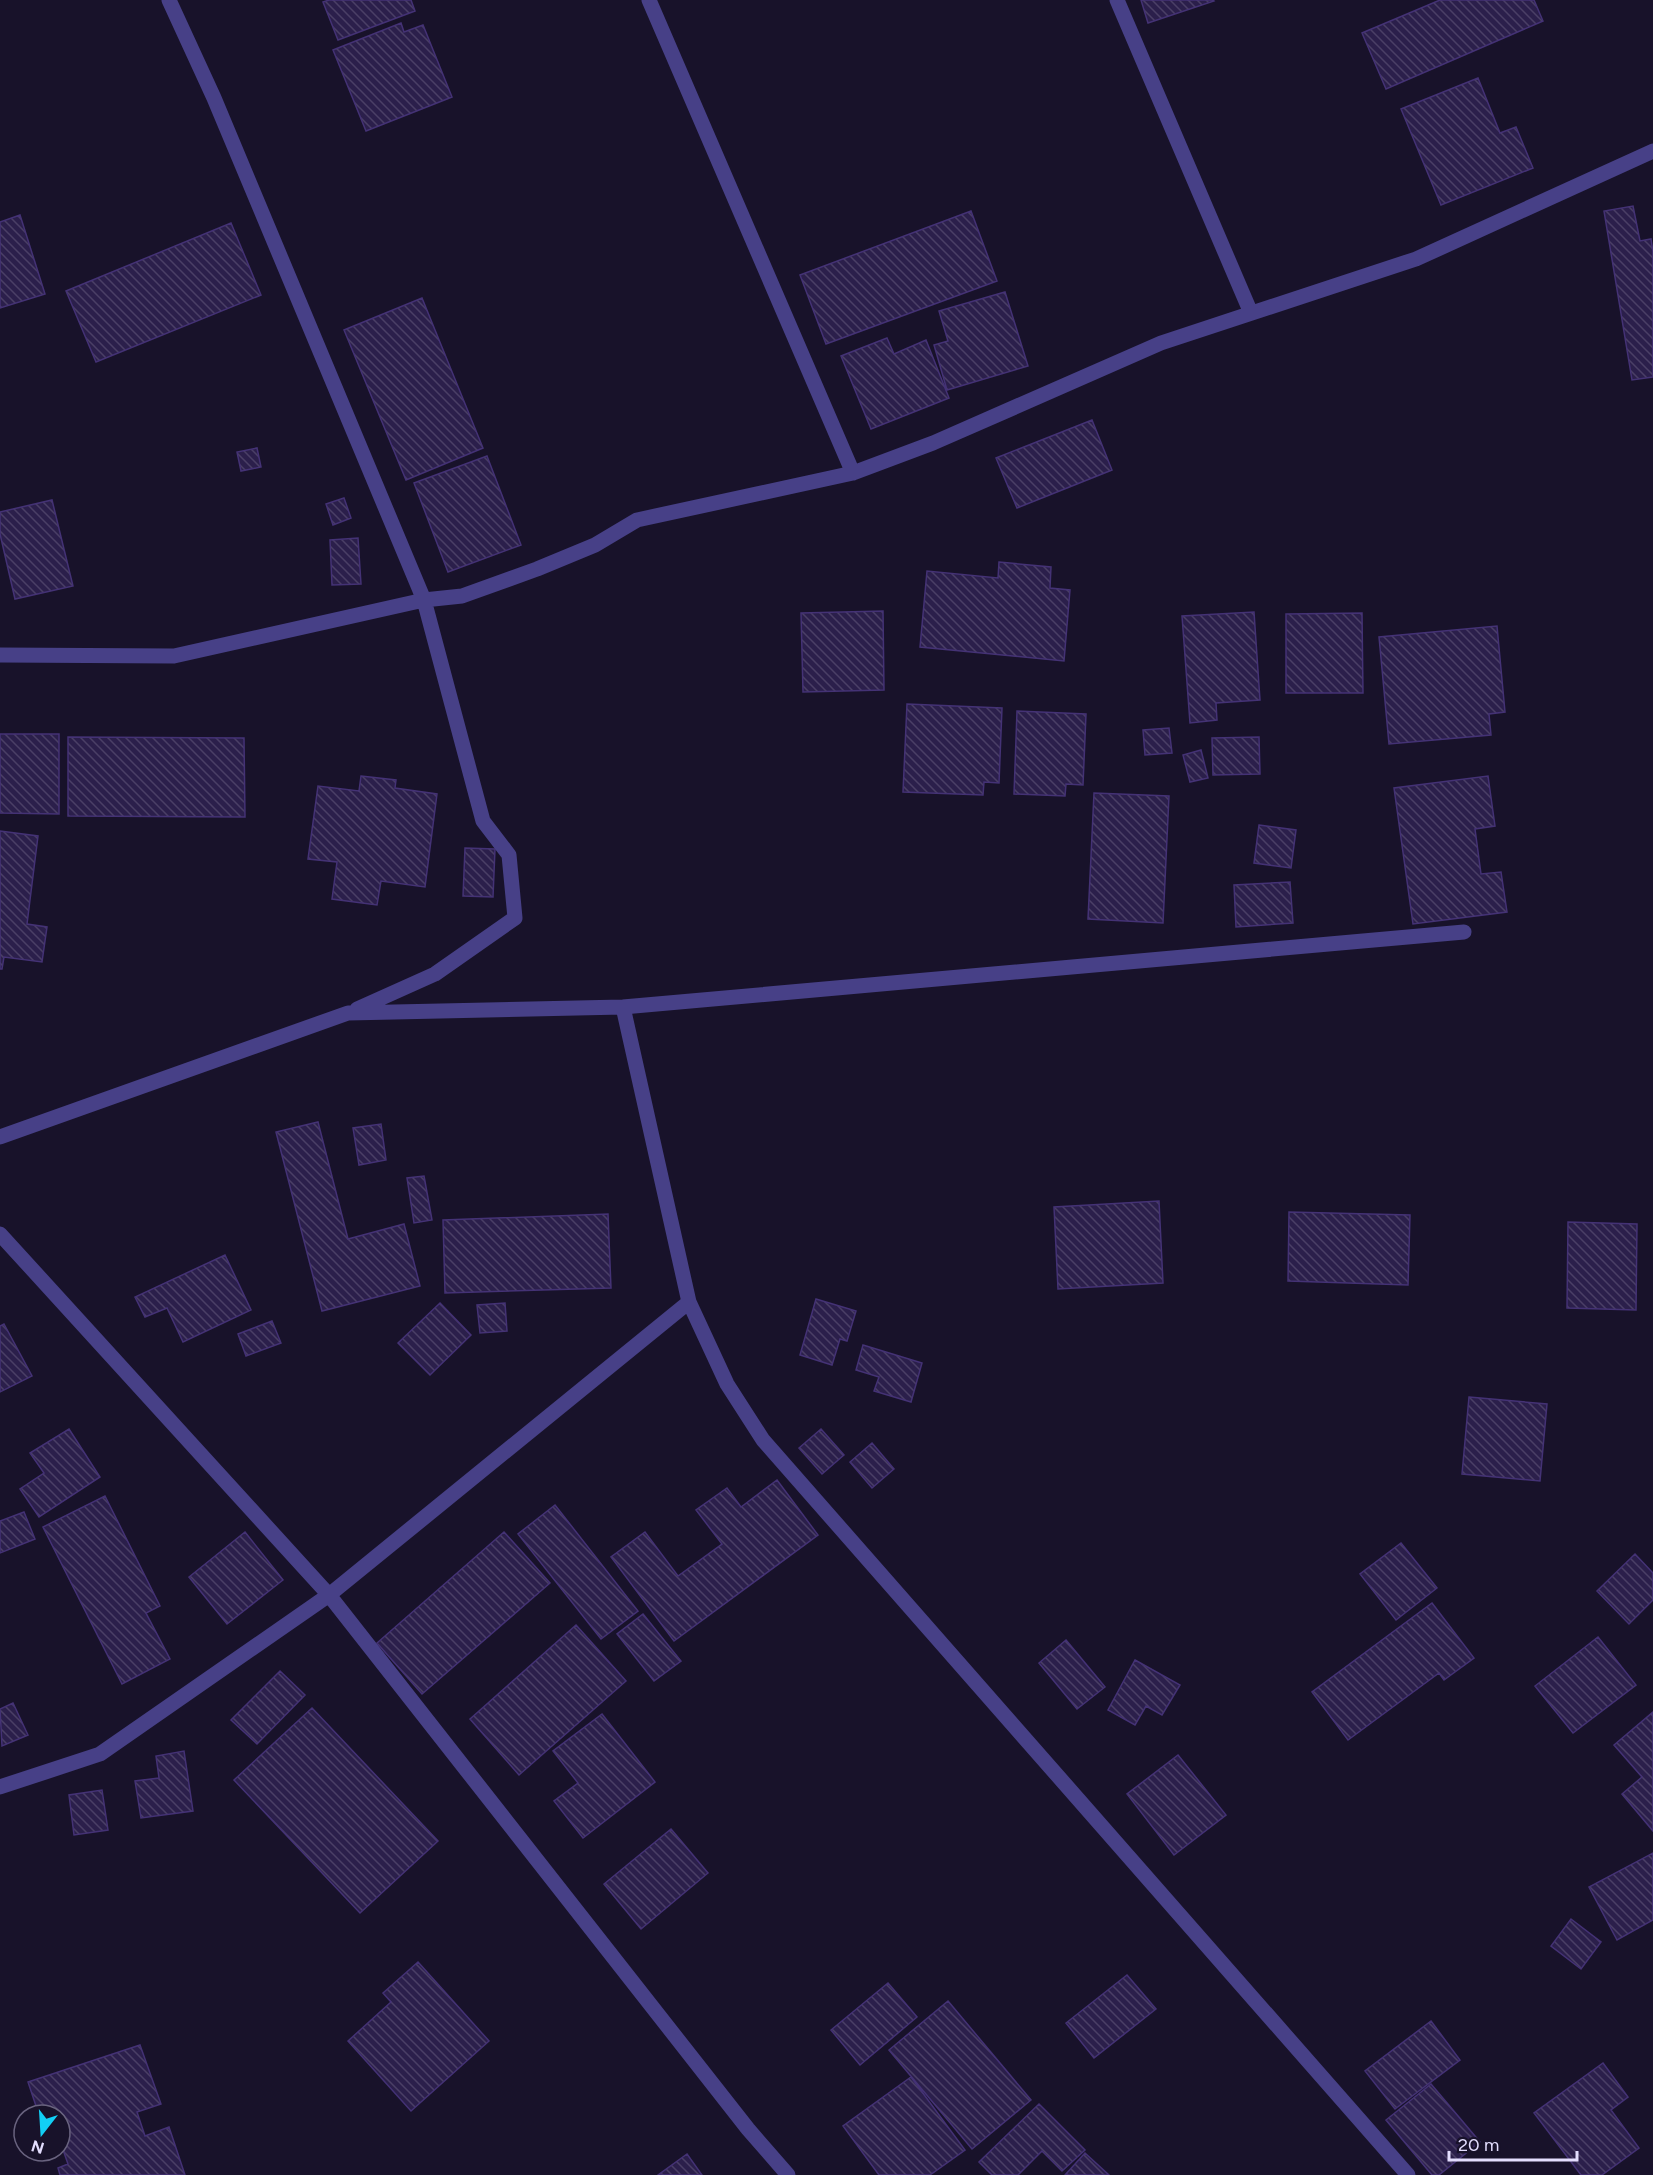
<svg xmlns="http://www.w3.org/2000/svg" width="1653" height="2175" font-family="Figtree,sans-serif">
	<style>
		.building { fill: url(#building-back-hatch); stroke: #443275; stroke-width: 1.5 }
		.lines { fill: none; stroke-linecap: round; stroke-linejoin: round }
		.street { stroke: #474087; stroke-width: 15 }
	</style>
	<defs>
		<pattern id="building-back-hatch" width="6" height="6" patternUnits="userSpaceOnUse" patternTransform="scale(1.5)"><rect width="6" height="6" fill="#2b1f4b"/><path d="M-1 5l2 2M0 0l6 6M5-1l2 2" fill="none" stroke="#4a3f66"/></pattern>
	</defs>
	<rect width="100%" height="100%" fill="#18122a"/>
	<path class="building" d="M 329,0 L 411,0 L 415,11 L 338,40 L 323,2 Z
		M 1141,0 L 1213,0 L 1214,1 L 1148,23 Z
		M 1440,0 L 1534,0 L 1543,21 L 1386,89 L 1362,33 Z
		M 401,23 L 404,32 L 423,25 L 452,97 L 366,131 L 333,50 Z
		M 1478,78 L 1500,133 L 1516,127 L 1533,168 L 1441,205 L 1401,109 Z
		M 1633,206 L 1640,241 L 1651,239 L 1653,252 L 1653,377 L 1632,380 L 1604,211 Z
		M 971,211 L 997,281 L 826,344 L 800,275 Z
		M 20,215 L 45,294 L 0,308 L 0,222 Z
		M 231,223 L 261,295 L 96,362 L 66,291 Z
		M 1005,292 L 1028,366 L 947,390 L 934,345 L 948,341 L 939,311 Z
		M 422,298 L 483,448 L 406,480 L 344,330 Z
		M 887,338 L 894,354 L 926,340 L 949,398 L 871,429 L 841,356 Z
		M 1092,420 L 1112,470 L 1017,508 L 996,458 Z
		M 257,448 L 261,467 L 241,471 L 237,452 Z
		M 487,456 L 521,545 L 448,572 L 414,483 Z
		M 344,498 L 351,518 L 333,525 L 326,504 Z
		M 52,500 L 73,586 L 15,599 L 0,534 L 0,512 Z
		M 358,538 L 361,584 L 332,585 L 330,540 Z
		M 999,562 L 1051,567 L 1050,588 L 1070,590 L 1064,661 L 920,647 L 927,571 L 998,578 Z
		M 883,611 L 884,690 L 803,692 L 801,613 Z
		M 1254,612 L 1260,700 L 1216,703 L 1217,720 L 1190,723 L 1182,616 Z
		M 1362,613 L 1363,693 L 1286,693 L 1286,614 Z
		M 1497,626 L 1505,712 L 1489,714 L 1491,735 L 1389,744 L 1379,637 Z
		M 907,704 L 1002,708 L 999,783 L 984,782 L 983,795 L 903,792 Z
		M 1017,711 L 1086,714 L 1083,785 L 1066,784 L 1065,796 L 1014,794 Z
		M 1169,728 L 1172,753 L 1145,755 L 1143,730 Z
		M 0,734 L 59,734 L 59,814 L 0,813 Z
		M 68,737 L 244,738 L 245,817 L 68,816 Z
		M 1259,737 L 1260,774 L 1213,775 L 1212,738 Z
		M 1201,750 L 1208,778 L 1190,782 L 1183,755 Z
		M 361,776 L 396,780 L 395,788 L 437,794 L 425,887 L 381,881 L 377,905 L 332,899 L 337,862 L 308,859 L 318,786 L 359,791 Z
		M 1488,776 L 1495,826 L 1475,829 L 1481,874 L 1501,872 L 1507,912 L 1413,924 L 1394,788 Z
		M 1094,793 L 1169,796 L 1163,923 L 1088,919 Z
		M 1259,825 L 1296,830 L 1291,868 L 1254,863 Z
		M 0,831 L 38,836 L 27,924 L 47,927 L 42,962 L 4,957 L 2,969 L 0,969 Z
		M 465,848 L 495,849 L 493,897 L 463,896 Z
		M 1290,882 L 1293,923 L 1236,927 L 1234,885 Z
		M 318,1122 L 348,1239 L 404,1224 L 420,1286 L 322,1311 L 276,1132 Z
		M 381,1124 L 386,1160 L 359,1165 L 353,1128 Z
		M 424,1176 L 432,1220 L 414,1223 L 407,1178 Z
		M 1159,1201 L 1163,1283 L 1058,1289 L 1054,1207 Z
		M 1289,1212 L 1410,1215 L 1408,1285 L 1288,1281 Z
		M 608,1214 L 611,1288 L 445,1293 L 443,1220 Z
		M 1568,1222 L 1637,1224 L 1636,1310 L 1567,1308 Z
		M 225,1255 L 251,1310 L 183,1342 L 167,1308 L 145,1317 L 135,1297 Z
		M 816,1299 L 856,1311 L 847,1341 L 840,1339 L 832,1365 L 800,1355 Z
		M 440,1303 L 471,1335 L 430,1375 L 398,1343 Z
		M 505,1303 L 507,1331 L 480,1333 L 477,1305 Z
		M 272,1321 L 281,1343 L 246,1356 L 238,1334 Z
		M 4,1324 L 32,1376 L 0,1392 L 0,1326 Z
		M 863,1345 L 922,1363 L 911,1402 L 874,1391 L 879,1377 L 856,1370 Z
		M 1469,1397 L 1547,1404 L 1540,1481 L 1462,1474 Z
		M 69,1429 L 100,1477 L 39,1517 L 20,1489 L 44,1473 L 30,1453 Z
		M 821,1429 L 844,1455 L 822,1474 L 799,1448 Z
		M 872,1443 L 894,1469 L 872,1488 L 850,1462 Z
		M 777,1480 L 818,1535 L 674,1641 L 611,1557 L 645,1532 L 678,1576 L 722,1544 L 696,1510 L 727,1488 L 741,1507 Z
		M 105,1496 L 160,1606 L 146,1613 L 170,1659 L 122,1684 L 43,1527 Z
		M 555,1505 L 638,1611 L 601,1639 L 518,1534 Z
		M 24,1512 L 35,1539 L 0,1553 L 0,1521 Z
		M 245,1532 L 283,1580 L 227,1624 L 189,1577 Z
		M 504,1532 L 550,1583 L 422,1694 L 377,1643 Z
		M 1401,1543 L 1437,1588 L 1396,1620 L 1360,1574 Z
		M 1635,1554 L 1653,1573 L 1653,1600 L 1629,1624 L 1597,1591 Z
		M 1432,1603 L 1474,1658 L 1444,1680 L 1439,1673 L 1348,1740 L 1312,1692 Z
		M 643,1614 L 681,1661 L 654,1681 L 617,1634 Z
		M 576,1625 L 626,1681 L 519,1775 L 470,1719 Z
		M 1598,1637 L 1636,1685 L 1573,1733 L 1535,1686 Z
		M 1066,1640 L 1105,1687 L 1077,1709 L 1039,1663 Z
		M 1135,1660 L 1180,1685 L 1162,1715 L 1146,1706 L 1135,1725 L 1108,1710 Z
		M 280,1671 L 305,1695 L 257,1744 L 231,1720 Z
		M 13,1703 L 28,1735 L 2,1746 L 0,1709 Z
		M 312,1708 L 438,1841 L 360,1913 L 234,1780 Z
		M 1653,1712 L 1653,1831 L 1622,1794 L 1642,1777 L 1614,1745 Z
		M 602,1714 L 655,1782 L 583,1838 L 554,1801 L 578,1783 L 553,1751 Z
		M 184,1751 L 193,1811 L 141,1818 L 135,1781 L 159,1778 L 156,1756 Z
		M 1178,1755 L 1226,1815 L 1174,1855 L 1127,1794 Z
		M 102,1790 L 108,1830 L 74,1835 L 69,1795 Z
		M 671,1829 L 708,1873 L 641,1929 L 604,1884 Z
		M 1653,1853 L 1653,1920 L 1617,1940 L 1589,1887 Z
		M 1571,1919 L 1601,1942 L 1581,1969 L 1551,1946 Z
		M 418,1962 L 489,2041 L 411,2111 L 348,2041 L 391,2002 L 383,1993 Z
		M 1127,1975 L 1156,2009 L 1094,2058 L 1066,2023 Z
		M 888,1983 L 917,2017 L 860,2065 L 831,2030 Z
		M 948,2001 L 1031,2100 L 972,2149 L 889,2050 Z
		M 1431,2021 L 1460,2060 L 1395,2109 L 1365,2071 Z
		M 140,2045 L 161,2104 L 137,2112 L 145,2136 L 169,2127 L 185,2175 L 60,2175 L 58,2168 L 68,2164 L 60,2141 L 60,2115 L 39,2115 L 28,2082 Z
		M 1603,2063 L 1628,2097 L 1611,2110 L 1639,2148 L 1602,2175 L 1581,2175 L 1534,2113 Z
		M 911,2077 L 965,2150 L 930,2175 L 879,2175 L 843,2126 Z
		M 1431,2084 L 1480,2142 L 1439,2175 L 1432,2175 L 1386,2120 Z
		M 1039,2104 L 1085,2150 L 1062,2171 L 1042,2151 L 1018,2175 L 992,2175 L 979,2162 Z
		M 1085,2153 L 1109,2175 L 1065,2175 Z
		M 687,2154 L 702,2175 L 658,2175 Z"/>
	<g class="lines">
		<path class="street" d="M 169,0 L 214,98 L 424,600 L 483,821 L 509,855 L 515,918 L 435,974 L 357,1009
			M 649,0 L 853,473
			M 1117,0 L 1251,313
			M 0,655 L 174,656 L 424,600 L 462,596 L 537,569 L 595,545 L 637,520 L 853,473 L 933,443 L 1161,343 L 1416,259 L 1653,151
			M 623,1007 L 689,1302 L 727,1384 L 763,1440 L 1408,2175
			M 0,1137 L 348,1013 L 623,1007 L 1464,932
			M 0,1234 L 329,1595 L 748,2129 L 788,2175
			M 0,1787 L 100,1754 L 329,1595 L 689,1302"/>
	</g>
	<g transform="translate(42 2133) rotate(197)"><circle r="28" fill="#18122a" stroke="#69637f" stroke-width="1.5"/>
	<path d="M0-4.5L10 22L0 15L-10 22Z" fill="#12cff5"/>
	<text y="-9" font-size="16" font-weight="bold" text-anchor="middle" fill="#e3ddfe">N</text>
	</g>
	<path d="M1449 2151v9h128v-9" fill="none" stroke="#e3ddfe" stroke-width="3"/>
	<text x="1458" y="2151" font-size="18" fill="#e3ddfe" stroke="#18122a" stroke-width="4.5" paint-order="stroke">20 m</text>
</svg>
